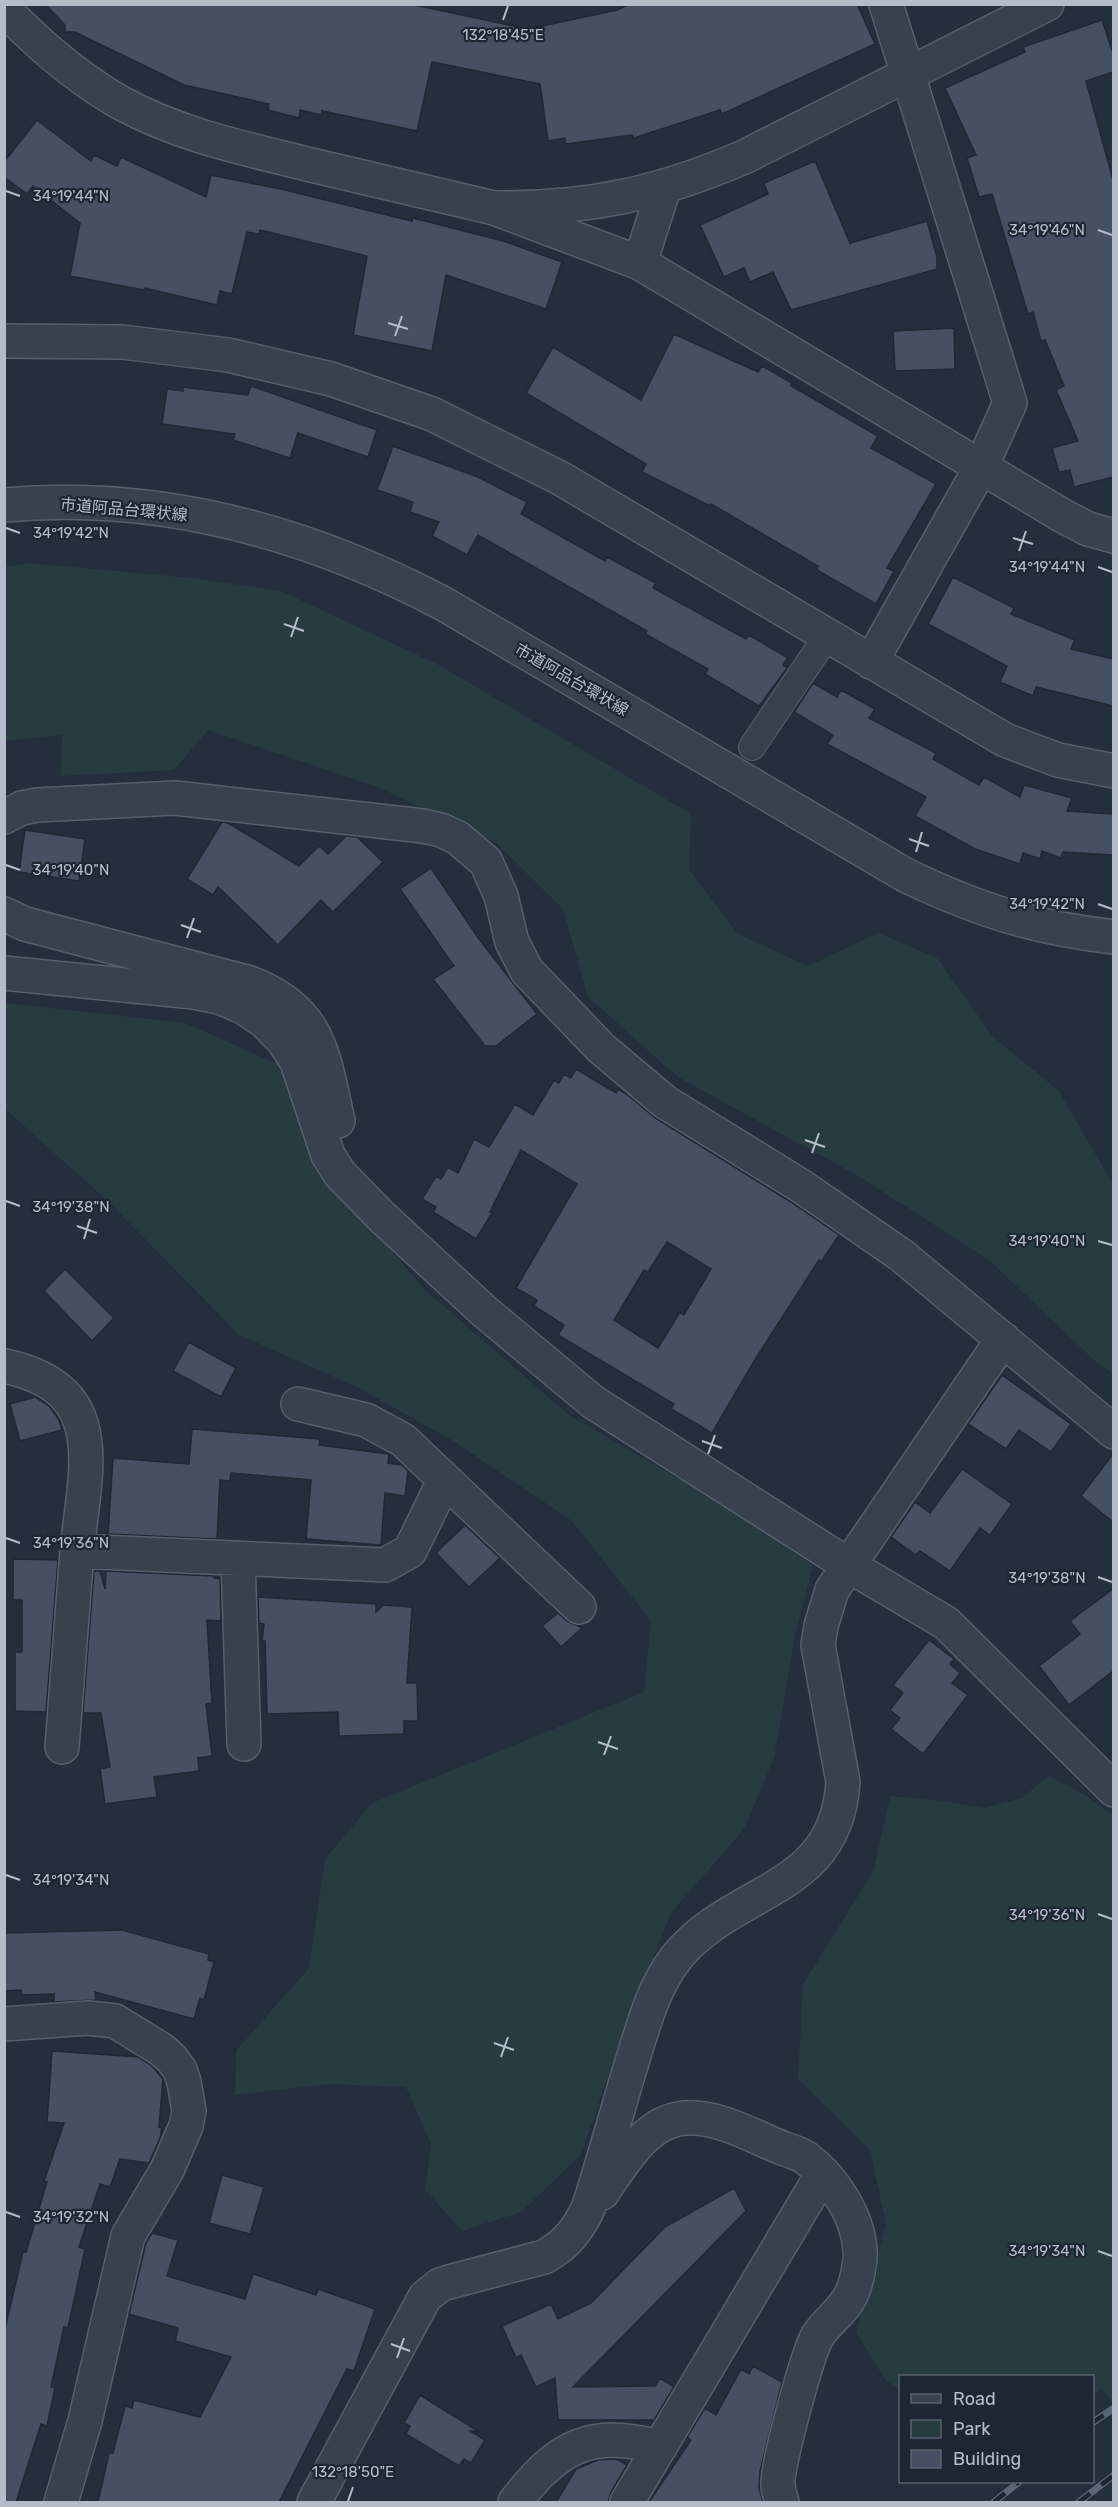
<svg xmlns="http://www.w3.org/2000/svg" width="1118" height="2507" font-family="Rubik,'Noto Sans JP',sans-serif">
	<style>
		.green { fill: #263c3f }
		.building { fill: #455162; stroke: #1f2835; stroke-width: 1.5; fill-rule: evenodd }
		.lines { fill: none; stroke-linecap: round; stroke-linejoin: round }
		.pedestrian-casing { stroke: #565f6c; stroke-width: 28 }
		.minor-casing { stroke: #565f6c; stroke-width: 36 }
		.tertiary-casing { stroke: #565f6c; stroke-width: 36 }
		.pedestrian { stroke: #38414e; stroke-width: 26 }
		.minor { stroke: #38414e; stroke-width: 33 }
		.tertiary { stroke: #38414e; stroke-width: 33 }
		.rail-casing { stroke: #5a6575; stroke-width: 7 }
		.rail { stroke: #1d2633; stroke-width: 4.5; stroke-dasharray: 14; stroke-linecap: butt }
		.ticks { fill: none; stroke: #b4bcc9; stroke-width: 2 }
		.labels { text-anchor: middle; stroke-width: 4.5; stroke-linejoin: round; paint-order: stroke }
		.street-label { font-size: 16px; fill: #b4bcc9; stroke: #1d2633 }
		.ticks-label { font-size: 15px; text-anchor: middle; fill: #b4bcc9; stroke: #1d2633; stroke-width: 4.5; stroke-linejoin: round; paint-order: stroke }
	</style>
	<rect width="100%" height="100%" fill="#242f3e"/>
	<path class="green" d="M 28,563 L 192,578 L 281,591 L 439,665 L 691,814 L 689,870 L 738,934 L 808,966 L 878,933 L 937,958 L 993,1037 L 1058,1090 L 1113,1184 L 1113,1374 L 1096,1362 L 989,1260 L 860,1177 L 678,1077 L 588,997 L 563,909 L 496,843 L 378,787 L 208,730 L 174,770 L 61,776 L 62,735 L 5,741 L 5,567 Z
		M 5,1003 L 185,1023 L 293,1071 L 344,1194 L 424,1289 L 569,1415 L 742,1515 L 813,1566 L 795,1636 L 774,1758 L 744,1829 L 671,1913 L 622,2036 L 581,2155 L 521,2212 L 462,2231 L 425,2189 L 431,2144 L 406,2087 L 329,2084 L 235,2095 L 236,2051 L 309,1968 L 325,1859 L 372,1803 L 644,1692 L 651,1621 L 572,1521 L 455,1442 L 357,1387 L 239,1335 L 108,1201 L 5,1109 Z
		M 1049,1776 L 1085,1795 L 1113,1815 L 1113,2403 L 1102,2388 L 1093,2395 L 1092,2376 L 900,2376 L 900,2389 L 886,2381 L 856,2332 L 886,2224 L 870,2150 L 798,2079 L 803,1984 L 874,1870 L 890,1796 L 943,1801 L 984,1808 L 1022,1798 Z"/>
	<path class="building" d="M 45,4 L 410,4 L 528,29 L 617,10 L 630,4 L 857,4 L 875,44 L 722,114 L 720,110 L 634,138 L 632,135 L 566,144 L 565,138 L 548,141 L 540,84 L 432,62 L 417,131 L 322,111 L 321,115 L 300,110 L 299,118 L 268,110 L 269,104 L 184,85 L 75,32 L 65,32 L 65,25 Z
		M 1102,20 L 1113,53 L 1113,72 L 1086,81 L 1113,180 L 1113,477 L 1074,487 L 1070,470 L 1059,472 L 1052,448 L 1078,441 L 1056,390 L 1064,386 L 1045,340 L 1041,341 L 1033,312 L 1028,314 L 992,194 L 979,197 L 967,158 L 976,155 L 945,88 L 1025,52 L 1023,47 Z
		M 37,120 L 91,161 L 94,155 L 117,166 L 121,157 L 206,197 L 211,175 L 285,190 L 412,221 L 413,218 L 503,241 L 562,262 L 546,309 L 446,275 L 432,351 L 353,335 L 367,256 L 260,230 L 259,234 L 247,232 L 232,294 L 220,291 L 217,305 L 145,288 L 144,290 L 70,276 L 80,223 L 33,186 L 27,194 L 4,177 L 4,162 Z
		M 815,161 L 850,243 L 927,221 L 937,257 L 937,269 L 791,310 L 773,272 L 750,282 L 744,268 L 724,277 L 700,225 L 768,194 L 764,183 Z
		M 954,328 L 955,369 L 895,371 L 893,331 Z
		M 674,334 L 758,372 L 762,366 L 792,383 L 791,386 L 878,436 L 871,448 L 936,484 L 887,568 L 894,571 L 876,604 L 817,570 L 818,566 L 711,504 L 710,506 L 642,472 L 646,464 L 526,393 L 553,347 L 641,400 Z
		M 251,386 L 377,430 L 368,457 L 298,433 L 290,458 L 233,440 L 235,434 L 162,424 L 167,389 L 183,391 L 183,387 L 248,395 Z
		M 393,446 L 478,477 L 527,502 L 521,514 L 605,561 L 607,557 L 656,583 L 653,588 L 746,639 L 749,635 L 788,658 L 783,665 L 787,668 L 759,706 L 705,674 L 708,669 L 645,634 L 647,631 L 478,535 L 467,555 L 432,536 L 439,522 L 410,512 L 413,502 L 377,490 Z
		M 953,577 L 1014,608 L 1011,614 L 1075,640 L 1071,649 L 1113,659 L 1113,706 L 1036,687 L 1033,696 L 1000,682 L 1007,666 L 928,624 Z
		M 813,683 L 837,697 L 841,690 L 875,709 L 869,718 L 936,753 L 933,759 L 979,785 L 984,777 L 1020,797 L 1024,785 L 1072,798 L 1067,811 L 1113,814 L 1113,855 L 1063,852 L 1061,858 L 1042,851 L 1040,859 L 1023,853 L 1020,864 L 975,849 L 915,816 L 926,797 L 827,744 L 833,735 L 794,712 Z
		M 222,822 L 228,823 L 299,866 L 319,846 L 328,854 L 346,836 L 357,837 L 383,862 L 333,912 L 321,900 L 278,945 L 218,887 L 213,895 L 187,879 Z
		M 25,830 L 85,839 L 79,881 L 19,872 Z
		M 431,868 L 479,939 L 537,1014 L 496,1046 L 485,1046 L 433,979 L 454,966 L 400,889 Z
		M 576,1069 L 616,1093 L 618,1089 L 628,1095 L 655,1118 L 791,1202 L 839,1235 L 821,1262 L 819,1260 L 756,1358 L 712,1433 L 671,1409 L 674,1404 L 558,1335 L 564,1325 L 534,1306 L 537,1300 L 516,1288 L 577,1184 L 521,1150 L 490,1212 L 492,1213 L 476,1239 L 433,1212 L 436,1207 L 422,1199 L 436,1176 L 441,1179 L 448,1167 L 458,1173 L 474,1139 L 489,1147 L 515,1104 L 533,1115 L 554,1080 L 559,1083 L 564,1074 L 571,1078 ZM 667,1242 L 711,1269 L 684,1315 L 680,1312 L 658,1348 L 614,1320 L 644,1270 L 648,1272 Z
		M 65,1269 L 114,1318 L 92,1341 L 44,1291 Z
		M 189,1342 L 236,1368 L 221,1397 L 173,1371 Z
		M 1002,1375 L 1071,1424 L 1051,1452 L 1019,1430 L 1006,1449 L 968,1424 Z
		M 35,1397 L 49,1406 L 59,1420 L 62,1430 L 20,1441 L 10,1404 Z
		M 192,1429 L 320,1439 L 319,1445 L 389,1454 L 388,1463 L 402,1465 L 408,1471 L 405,1496 L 385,1493 L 381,1545 L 306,1539 L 311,1480 L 231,1473 L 230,1481 L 220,1480 L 217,1539 L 108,1534 L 113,1458 L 189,1464 Z
		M 1113,1454 L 1113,1522 L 1081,1496 Z
		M 962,1469 L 1012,1504 L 990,1535 L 980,1528 L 950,1571 L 920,1551 L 916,1555 L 891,1537 L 915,1502 L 930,1513 Z
		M 465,1525 L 500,1558 L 469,1587 L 436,1553 Z
		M 13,1559 L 58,1560 L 46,1712 L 15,1711 L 15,1652 L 22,1652 L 22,1600 L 13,1600 Z
		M 94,1571 L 100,1571 L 105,1589 L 106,1571 L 214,1576 L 214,1578 L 220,1579 L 221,1621 L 207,1620 L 212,1703 L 206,1704 L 212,1756 L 198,1758 L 199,1771 L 154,1777 L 157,1797 L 105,1804 L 100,1769 L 110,1767 L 101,1713 L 83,1713 Z
		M 1113,1589 L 1113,1671 L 1069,1705 L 1039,1666 L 1080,1634 L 1070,1621 Z
		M 258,1597 L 376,1604 L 376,1612 L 383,1605 L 412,1607 L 407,1683 L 417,1683 L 418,1721 L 404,1721 L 404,1734 L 339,1736 L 338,1712 L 267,1714 L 265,1641 L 262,1641 L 264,1624 L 259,1623 Z
		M 558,1613 L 567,1621 L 582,1628 L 561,1647 L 542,1626 Z
		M 929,1640 L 954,1659 L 950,1664 L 960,1673 L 952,1683 L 968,1695 L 923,1754 L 891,1729 L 900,1718 L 890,1710 L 903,1693 L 893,1685 Z
		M 122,1930 L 209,1954 L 208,1960 L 214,1962 L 204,2000 L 200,1998 L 194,2019 L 95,1992 L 96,2000 L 54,2002 L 54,1994 L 21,1995 L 21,1990 L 4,1991 L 4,1933 Z
		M 52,2051 L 138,2057 L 151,2065 L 163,2079 L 159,2127 L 162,2128 L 160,2138 L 149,2163 L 120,2159 L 110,2187 L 100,2184 L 79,2247 L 85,2249 L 68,2328 L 64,2327 L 51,2387 L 55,2388 L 47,2426 L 41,2424 L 16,2502 L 4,2502 L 4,2333 L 23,2252 L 26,2252 L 47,2182 L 44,2181 L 64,2123 L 47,2122 Z
		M 222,2175 L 264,2187 L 250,2234 L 209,2223 Z
		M 734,2188 L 746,2211 L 573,2387 L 655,2386 L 660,2378 L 674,2387 L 654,2420 L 558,2420 L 555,2378 L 536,2387 L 521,2355 L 516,2358 L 502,2326 L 551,2304 L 558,2319 L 591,2303 L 665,2227 Z
		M 152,2233 L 178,2240 L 167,2276 L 245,2299 L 253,2274 L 316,2295 L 318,2289 L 375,2309 L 354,2371 L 347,2369 L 279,2502 L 98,2502 L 109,2453 L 113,2453 L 125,2406 L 132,2408 L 134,2400 L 200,2417 L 231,2357 L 175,2341 L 178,2328 L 129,2314 L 146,2243 Z
		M 753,2366 L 782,2382 L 760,2471 L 759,2488 L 763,2502 L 649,2502 L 691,2440 L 687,2437 L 705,2408 L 716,2415 L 741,2369 L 749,2374 Z
		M 420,2395 L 478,2431 L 470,2431 L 485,2440 L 471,2463 L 464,2459 L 459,2466 L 406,2434 L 410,2426 L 404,2423 Z
		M 617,2459 L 627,2465 L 611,2492 L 608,2502 L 556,2502 L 576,2469 L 598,2460 Z"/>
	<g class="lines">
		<g class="pedestrian-casing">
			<path id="pedestrian" d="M 752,747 L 827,636"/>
		</g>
		<g class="minor-casing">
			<path id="minor" d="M 494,208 L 640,263 L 1063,516 L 1088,529 L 1114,536
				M 640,263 L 664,188
				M 871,662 L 981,467 L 1010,403 L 886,4
				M 4,817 L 22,808 L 37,805 L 175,798 L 423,826 L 441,830 L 458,838 L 486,862 L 501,896 L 512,942 L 527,971 L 601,1048 L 665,1102 L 801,1186 L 901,1255 L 1114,1432
				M 4,914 L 25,924 L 250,983 C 321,1010 323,1055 338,1121
				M 4,973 L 194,992 L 219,997 L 243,1007 L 264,1021 L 283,1040 L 297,1062 L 328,1155 L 340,1174 L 382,1217 L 485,1312 L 593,1402 L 848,1565 L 946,1623 L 1114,1790
				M 4,1366 C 112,1388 85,1468 77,1551 L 385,1565 L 410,1551 L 444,1481
				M 298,1404 L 366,1420 L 403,1440 L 579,1607
				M 238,1559 L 244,1744
				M 62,1747 L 77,1551
				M 4,2024 L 88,2018 L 115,2021 L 162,2050 L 172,2059 L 180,2070 L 184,2082 L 189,2111 L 186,2126 L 167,2170 L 128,2236 L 85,2421 L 61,2502
				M 602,2193 C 626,2159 649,2114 696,2118 C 725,2120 755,2137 782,2148 C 790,2151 799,2153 806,2158 C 833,2178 858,2216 860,2250 C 861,2261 857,2280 853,2290 C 846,2310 828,2319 817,2337 C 808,2353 776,2467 778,2485 C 778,2491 781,2497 782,2502
				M 314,2502 L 425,2297 L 440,2285 L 449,2282 L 544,2257 C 566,2245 579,2229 589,2206 C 603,2162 615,2119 628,2075 C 641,2035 650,1992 676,1958 C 734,1886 836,1894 843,1782 L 818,1645 L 821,1626 L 832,1590 L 1003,1339
				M 515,2502 C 558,2446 590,2429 660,2447
				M 627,2502 L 823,2173"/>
		</g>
		<g class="tertiary-casing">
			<path id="tertiary" d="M 4,9 C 39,45 77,78 121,103 C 180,135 243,148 307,164 C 369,178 431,193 494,208 C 588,209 658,194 744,157 L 1047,4
				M 4,341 L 122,342 L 228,355 L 331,379 L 432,414 L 560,478 L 1005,740 L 1058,760 L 1114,771
				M 4,505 C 161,491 307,532 444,604 L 907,876 C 979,910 1034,928 1114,937"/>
		</g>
		<use href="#pedestrian" class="pedestrian"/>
		<use href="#minor" class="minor"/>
		<use href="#tertiary" class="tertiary"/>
		<g class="rail-casing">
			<path id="rail" d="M 1092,2423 L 1114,2408
				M 994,2502 L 1019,2482
				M 1079,2502 L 1114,2475"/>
		</g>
		<use href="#rail" class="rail"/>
	</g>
	<path class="ticks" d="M 503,20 L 508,6M 6,191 L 20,196M 1098,230 L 1112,235M 388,323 L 408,329M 395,336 L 402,316M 6,528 L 20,533M 1013,538 L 1033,544M 1019,551 L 1026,531M 1098,567 L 1112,572M 284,624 L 304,631M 291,637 L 298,617M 909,839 L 929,846M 916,852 L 922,832M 6,865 L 20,870M 1098,904 L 1112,909M 181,925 L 201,932M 187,938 L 194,918M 805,1140 L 825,1147M 812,1153 L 819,1133M 6,1201 L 20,1206M 77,1226 L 97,1233M 84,1239 L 90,1219M 1098,1241 L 1112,1245M 702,1441 L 722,1448M 708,1454 L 715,1435M 6,1538 L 20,1543M 1098,1577 L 1112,1582M 598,1742 L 618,1749M 604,1755 L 611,1736M 6,1875 L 20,1880M 1098,1914 L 1112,1919M 494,2043 L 514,2050M 501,2057 L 508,2037M 6,2212 L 20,2217M 1098,2251 L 1112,2256M 391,2344 L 410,2351M 397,2358 L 404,2338M 348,2501 L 353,2487"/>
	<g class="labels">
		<g class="street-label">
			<text transform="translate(124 509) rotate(5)" y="6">市道阿品台環状線</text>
			<text transform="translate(572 679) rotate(30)" y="6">市道阿品台環状線</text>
		</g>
	</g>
	<g class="ticks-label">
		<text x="503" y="40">132°18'45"E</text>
		<text x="71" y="201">34°19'44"N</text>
		<text x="1047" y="235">34°19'46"N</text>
		<text x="71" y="538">34°19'42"N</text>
		<text x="1047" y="572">34°19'44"N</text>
		<text x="71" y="875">34°19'40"N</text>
		<text x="1047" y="909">34°19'42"N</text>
		<text x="71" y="1212">34°19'38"N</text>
		<text x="1047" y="1246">34°19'40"N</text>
		<text x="71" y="1548">34°19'36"N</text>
		<text x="1047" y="1583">34°19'38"N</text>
		<text x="71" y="1885">34°19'34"N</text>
		<text x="1047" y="1920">34°19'36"N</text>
		<text x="71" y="2222">34°19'32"N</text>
		<text x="1047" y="2256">34°19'34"N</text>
		<text x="353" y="2477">132°18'50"E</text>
	</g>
	<rect width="1118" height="2507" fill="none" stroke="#b4bcc9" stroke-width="12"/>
	<rect x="899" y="2375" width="195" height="108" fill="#1d2633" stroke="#59626f" stroke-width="1.5"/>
	<rect x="911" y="2394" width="30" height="9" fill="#38414e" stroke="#59626f" stroke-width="1.5"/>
	<text x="953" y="2405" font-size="18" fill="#b4bcc9">Road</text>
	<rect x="911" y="2420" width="30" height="18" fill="#263c3f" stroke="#59626f" stroke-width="1.5"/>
	<text x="953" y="2435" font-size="18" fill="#b4bcc9">Park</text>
	<rect x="911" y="2450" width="30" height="18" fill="#455162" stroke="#59626f" stroke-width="1.5"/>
	<text x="953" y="2465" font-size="18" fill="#b4bcc9">Building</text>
</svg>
